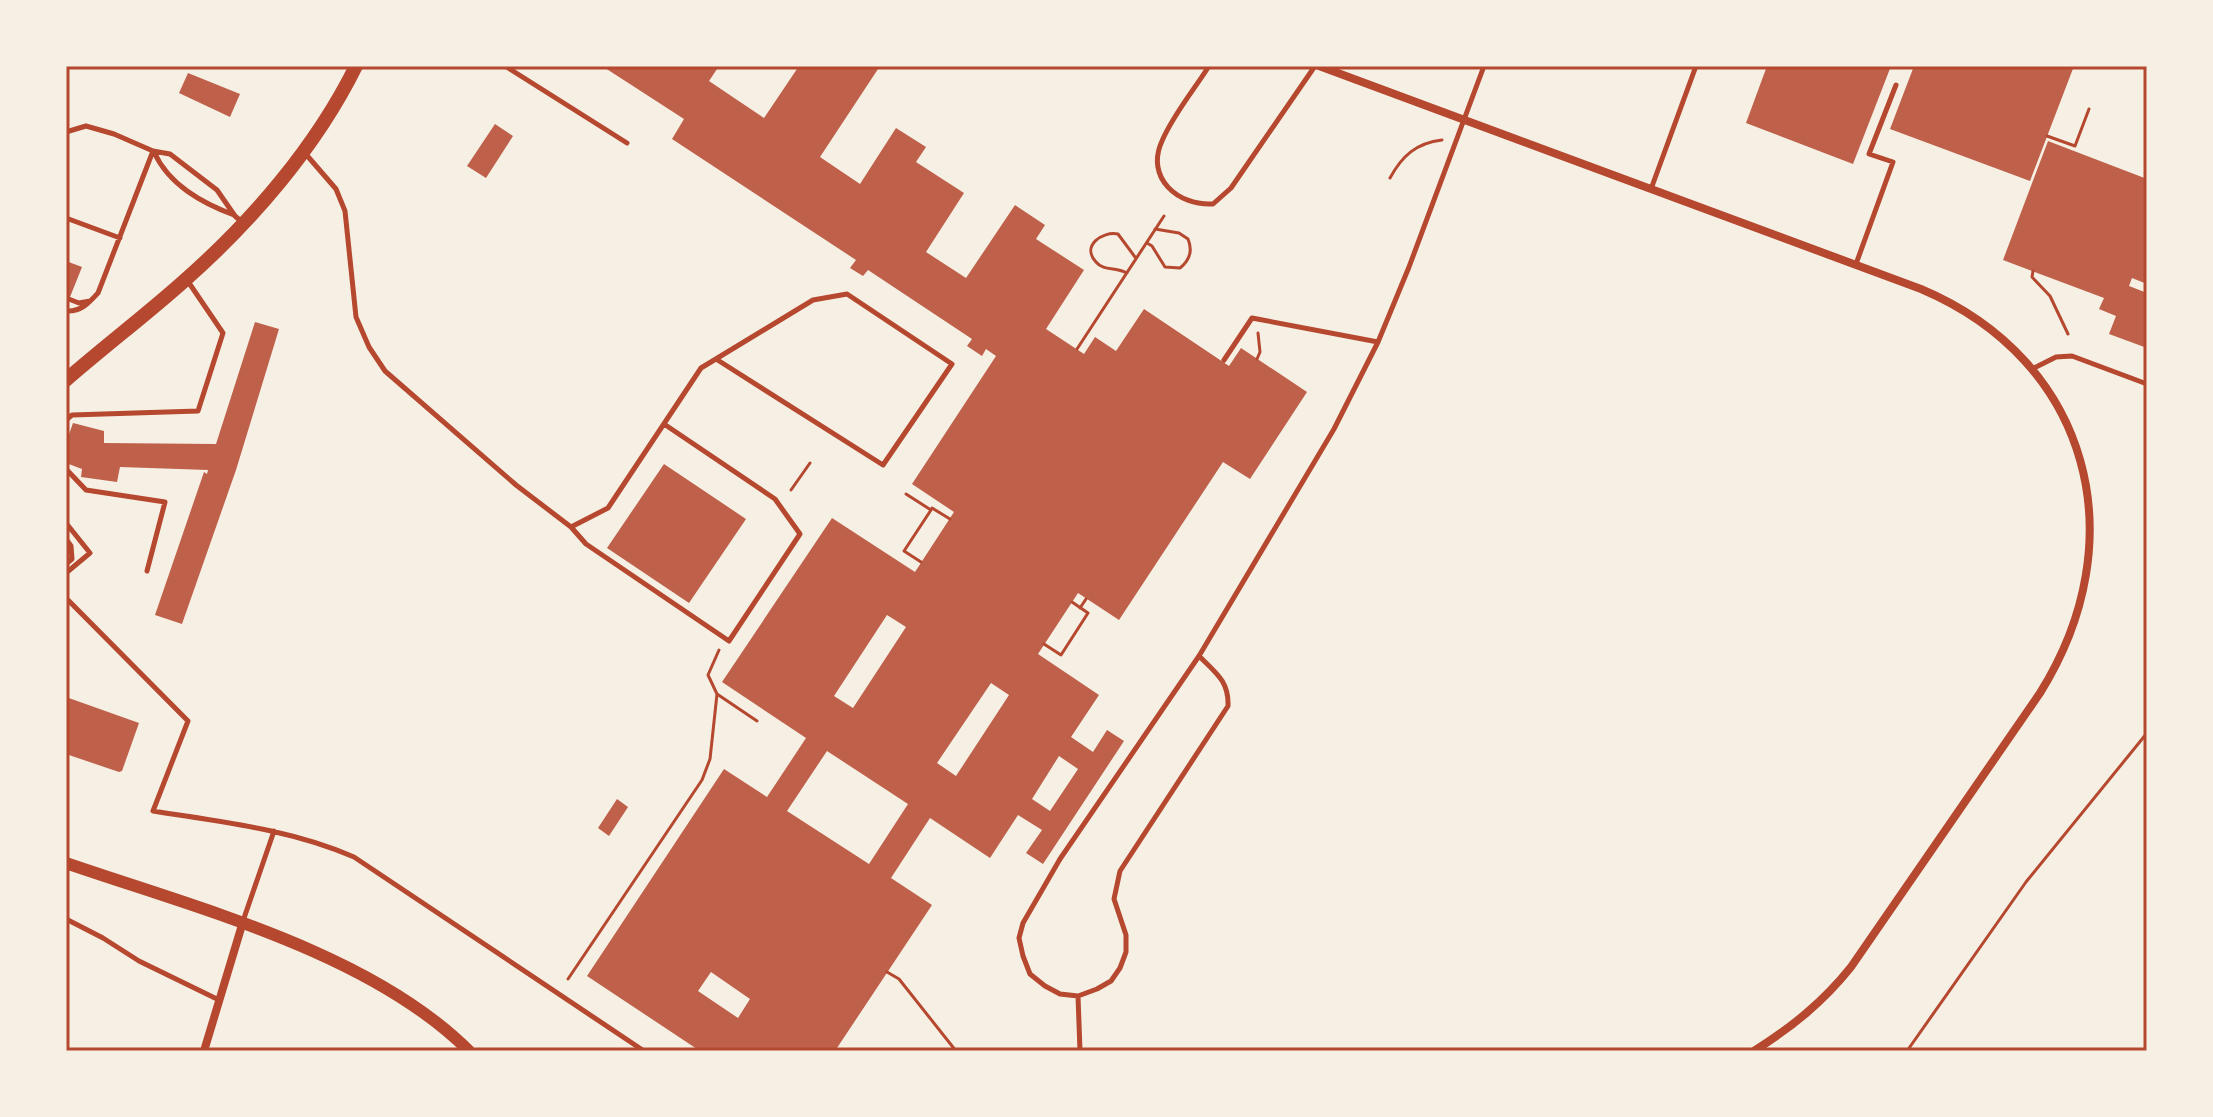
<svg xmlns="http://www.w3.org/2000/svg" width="2213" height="1117" font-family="'Open Sans',sans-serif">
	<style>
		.building { fill: #bf614a; fill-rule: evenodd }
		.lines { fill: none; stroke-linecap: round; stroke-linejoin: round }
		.path { stroke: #b5482f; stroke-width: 3 }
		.service { stroke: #b5482f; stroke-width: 5 }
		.minor { stroke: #b5482f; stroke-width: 8 }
		.secondary { stroke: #b5482f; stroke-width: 12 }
		.primary { stroke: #b5482f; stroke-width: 14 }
		.neatline { fill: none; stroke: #b5482f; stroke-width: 3 }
	</style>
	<rect width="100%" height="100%" fill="#f6efe4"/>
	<path class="building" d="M 602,66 L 719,66 L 709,81 L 764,118 L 799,66 L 880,66 L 820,157 L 860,184 L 896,128 L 926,147 L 916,162 L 964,193 L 926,252 L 966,278 L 1015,205 L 1045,225 L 1036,239 L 1084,270 L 1046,329 L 1084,354 L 1095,337 L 1116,351 L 1144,309 L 1229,366 L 1241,348 L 1307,392 L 1250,479 L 1223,462 L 1119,620 L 1078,593 L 1038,654 L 1099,695 L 1071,737 L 1093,752 L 1107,730 L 1124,741 L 1043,864 L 1026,853 L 1042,830 L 1018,815 L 990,858 L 930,818 L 891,878 L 932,905 L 835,1051 L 700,1051 L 587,976 L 724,769 L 767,797 L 806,738 L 722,682 L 832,518 L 915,572 L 954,512 L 912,484 L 996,356 L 986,349 L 982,356 L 967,346 L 972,339 L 868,270 L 863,276 L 850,268 L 856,260 L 672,139 L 684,119 ZM 887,615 L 906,627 L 853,708 L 834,696 ZM 991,683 L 1009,695 L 956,776 L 937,763 ZM 827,751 L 908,804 L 869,864 L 787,811 ZM 1059,756 L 1078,769 L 1050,811 L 1032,799 ZM 711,972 L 750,999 L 738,1018 L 698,991 Z
		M 1767,66 L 1891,66 L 1853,164 L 1746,123 Z
		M 1914,66 L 2074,66 L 2030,181 L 1890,129 Z
		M 188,73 L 240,94 L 230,117 L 179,93 Z
		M 495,124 L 513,136 L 486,178 L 467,166 Z
		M 2048,141 L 2147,179 L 2147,284 L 2132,278 L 2129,286 L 2147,293 L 2147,348 L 2109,334 L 2116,316 L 2099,309 L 2104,298 L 2003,260 Z
		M 66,261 L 82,267 L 70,297 L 66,296 Z
		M 255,322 L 279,329 L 236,470 L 182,624 L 155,615 L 204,472 L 207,474 L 208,470 L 120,467 L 117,482 L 81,477 L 82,469 L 66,463 L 66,443 L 73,423 L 104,431 L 104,443 L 216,444 Z
		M 664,464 L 746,519 L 689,603 L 607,548 Z
		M 66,697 L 139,723 L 122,771 L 119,772 L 66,754 Z
		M 617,799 L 628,807 L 609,836 L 598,828 Z"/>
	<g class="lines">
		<path class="path" d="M 2047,136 L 2075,146 L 2089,109
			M 1390,178 C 1402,156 1416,143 1442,140
			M 1147,243 L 1152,246 L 1165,267 L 1180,268 C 1190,260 1193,251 1188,239 L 1179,233 L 1155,229
			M 2033,271 L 2032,277 L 2050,296 L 2068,334
			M 1127,273 C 1117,267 1103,271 1096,262 C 1081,246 1102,231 1118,234 L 1135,257
			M 1077,349 L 1164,216
			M 1257,359 L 1260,352 L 1258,333
			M 791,490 L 810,463
			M 906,494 L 931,510 L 904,551 L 921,562
			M 932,508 L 950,519
			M 1080,608 L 1086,599
			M 1044,644 L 1061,655 L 1088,613 L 1072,602
			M 717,694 L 757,721
			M 887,972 L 899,979 L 956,1051
			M 568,979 L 702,780 L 710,759 L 717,694 L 708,675 L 719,650
			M 1907,1051 L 2026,882 L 2147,733"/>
		<path class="service" d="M 505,66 L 627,143
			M 1209,66 C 1194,90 1173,115 1162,141 C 1145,178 1178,206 1213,204 L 1231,188 L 1315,66
			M 66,132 L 86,126 L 114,134 L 153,151 L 170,154 L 217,190 L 235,216 L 242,222
			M 154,152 C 169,185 202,203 234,215
			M 304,152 L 336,189 L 345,211 L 356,317 L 369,347 L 385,371 L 516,485 L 571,527 L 586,544 L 729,641 L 800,534 L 775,499 L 664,424
			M 1651,189 L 1696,66
			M 66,218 L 120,238
			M 1856,264 L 1893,162 L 1869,154 L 1896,85
			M 66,298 L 79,303 L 90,301
			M 66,311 C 81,312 89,303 98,293 L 153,151
			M 1224,360 L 1252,318 L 1378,342
			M 2032,369 L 2056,357 L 2072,356 L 2147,384
			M 66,420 L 72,415 L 198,411 L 223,333 L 187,280
			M 66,469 L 86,490 L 165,502 L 147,571
			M 66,523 L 90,553 L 66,573
			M 571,527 L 608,508 L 701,368 L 813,300 L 847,294 L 952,364 L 883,465 L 716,359
			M 66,539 L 71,546 L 72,559 L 66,564
			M 66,598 L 188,721 L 153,811 C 221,822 290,829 354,857 L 644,1051
			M 1199,656 C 1216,673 1229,681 1228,706 L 1120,871 L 1114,899 L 1126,935 L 1126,952 L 1120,968 L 1111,981 L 1097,989 L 1078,996 L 1060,994 L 1045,986 L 1030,974 L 1023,956 L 1019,938 L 1023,923 L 1060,859 L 1199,656 L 1334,429 L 1378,342 L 1409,267 L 1484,66
			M 66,919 L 103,938 L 139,961 L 219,1000
			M 243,921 L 274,831
			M 1078,996 L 1080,1051"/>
		<path class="minor" d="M 1319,66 L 1921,289 C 2091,361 2136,540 2040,693 L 1851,967 C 1823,1002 1792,1027 1754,1051
			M 204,1051 L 242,925"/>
		<path class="secondary" d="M 66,863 C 196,908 370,952 469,1051"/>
		<path class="primary" d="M 66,380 C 105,346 146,315 184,281 C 252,221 316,147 356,66"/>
	</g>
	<rect width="2213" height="1117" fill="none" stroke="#f6efe4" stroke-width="136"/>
	<rect x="68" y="68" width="2077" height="981" class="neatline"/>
</svg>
